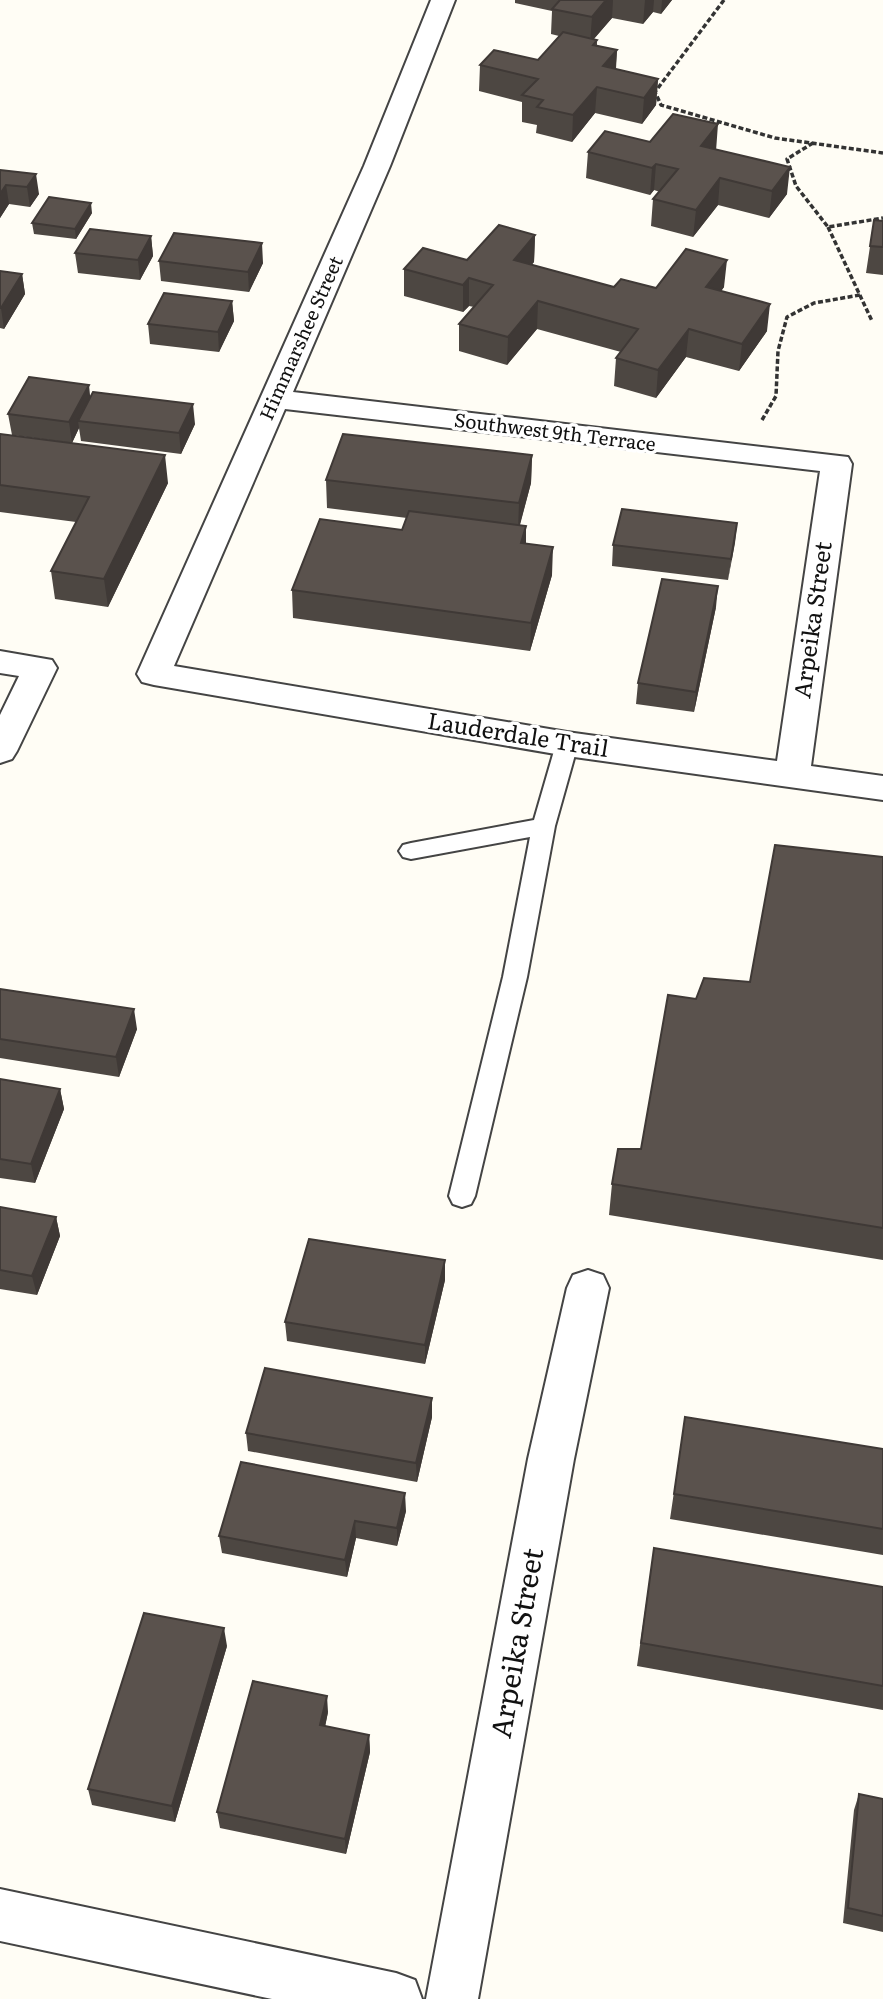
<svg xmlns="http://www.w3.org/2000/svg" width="883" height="1999" font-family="Literata,serif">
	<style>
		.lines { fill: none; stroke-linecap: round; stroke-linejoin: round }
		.service-casing { stroke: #444; stroke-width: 4 }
		.minor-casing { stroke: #444; stroke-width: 4 }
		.path { stroke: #333; stroke-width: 3.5; stroke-dasharray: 5 2.5; stroke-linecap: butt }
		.service { fill: #fff; fill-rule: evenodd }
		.minor { fill: #fff; fill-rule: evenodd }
		.wall { fill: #4d4742 }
		.shaded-wall { fill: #3f3936 }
		.building { fill: #5a524d; stroke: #3f3936; stroke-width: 2 }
		.labels { text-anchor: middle; stroke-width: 7; stroke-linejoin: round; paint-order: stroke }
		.far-street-label { font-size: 19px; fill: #111; stroke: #fff }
		.street-label { font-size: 23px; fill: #111; stroke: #fff }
		.near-street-label { font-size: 28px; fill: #111; stroke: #fff }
	</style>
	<rect width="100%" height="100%" fill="#fffdf5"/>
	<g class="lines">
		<g class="service-casing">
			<path id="service" d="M 567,736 L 575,739 L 578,744 L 555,826 L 527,977 L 475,1196 L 471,1204 L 462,1207 L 453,1204 L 449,1196 L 503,977 L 530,837 L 411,859 L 403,857 L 399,851 L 403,845 L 411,843 L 534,820 L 556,744 L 559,739 Z"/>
		</g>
		<g class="minor-casing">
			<path id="minor" d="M 431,0 L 455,0 L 390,166 L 293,392 L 848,457 L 852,464 L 811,766 L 883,776 L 883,800 L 567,756 L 154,685 L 142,682 L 137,674 L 364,166 ZM 285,409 L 820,471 L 777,761 L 567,732 L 174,666 Z
				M 0,651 L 52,660 L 57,668 L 17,751 L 12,759 L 0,763 L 0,715 L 19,676 L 0,673 Z
				M 588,1270 L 603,1275 L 609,1288 L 574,1459 L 478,1999 L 426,1999 L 528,1459 L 567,1288 L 573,1275 Z
				M 0,1889 L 396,1973 L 415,1980 L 422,1999 L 272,1999 L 0,1941 Z"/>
		</g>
		<path class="path" d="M 724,0 L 655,92 L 661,105 L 775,138 L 883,153
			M 813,143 L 787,159 L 796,186 L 828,227 L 883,218
			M 828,227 L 872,321
			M 762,420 L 776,396 L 778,351 L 787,317 L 814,303 L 860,295"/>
		<use href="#service" class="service"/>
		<use href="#minor" class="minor"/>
	</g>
	<path class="wall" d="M 515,0 L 672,0 L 661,14 L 653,12 L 643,24 L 612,18 L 594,39 L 597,40 L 597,46 L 617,50 L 616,69 L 658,79 L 656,105 L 642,124 L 595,113 L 572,142 L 536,133 L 537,125 L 522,122 L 522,102 L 479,91 L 480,65 L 538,60 L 559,36 L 551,34 L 552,11 L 515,3 Z
		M 650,142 L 716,149 L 787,194 L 769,218 L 718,205 L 693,237 L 651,226 L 653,199 L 660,192 L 654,190 L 650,195 L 586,178 L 588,152 Z
		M 0,170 L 39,194 L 30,207 L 9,204 L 0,218 Z
		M 92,213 L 76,239 L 34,234 L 32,223 Z
		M 874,220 L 883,221 L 883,275 L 866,273 Z
		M 535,235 L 534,262 L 531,265 L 614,287 L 724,287 L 721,291 L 767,331 L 739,371 L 686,357 L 656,398 L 614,386 L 616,358 L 621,352 L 537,329 L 507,365 L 459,351 L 459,324 L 474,307 L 469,306 L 463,312 L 404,296 L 404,269 L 467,260 Z
		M 151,236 L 153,256 L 140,280 L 78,273 L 75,253 Z
		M 159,261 L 263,263 L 249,292 L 161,281 Z
		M 0,271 L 22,274 L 25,294 L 4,329 L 0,328 Z
		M 232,301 L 234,321 L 219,352 L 150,344 L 148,324 Z
		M 90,397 L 195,424 L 181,454 L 81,441 L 79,428 L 72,443 L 12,435 L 8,414 Z
		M 0,434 L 168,483 L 108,607 L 55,599 L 51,571 L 76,522 L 0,512 Z
		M 532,455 L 531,483 L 520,525 L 526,526 L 526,544 L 552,575 L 530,651 L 293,618 L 292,590 L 402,530 L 407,518 L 327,508 L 326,480 Z
		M 737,523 L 728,580 L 612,566 L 613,545 Z
		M 716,607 L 694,712 L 636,704 L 638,683 Z
		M 883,857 L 883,1260 L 609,1215 L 612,1184 L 641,1149 L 696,999 L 750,982 Z
		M 0,989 L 137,1029 L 119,1077 L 0,1058 Z
		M 0,1079 L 60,1089 L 64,1109 L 35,1183 L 0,1178 Z
		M 0,1207 L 56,1217 L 60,1236 L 37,1295 L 0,1289 Z
		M 445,1280 L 425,1364 L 287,1341 L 285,1322 Z
		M 432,1417 L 417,1482 L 248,1451 L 246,1433 Z
		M 685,1417 L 883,1449 L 883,1555 L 670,1519 Z
		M 406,1511 L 397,1546 L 356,1538 L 347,1577 L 222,1553 L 219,1536 Z
		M 654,1548 L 883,1587 L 883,1710 L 637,1666 Z
		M 227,1646 L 175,1822 L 92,1805 L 88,1789 Z
		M 328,1712 L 325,1726 L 369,1735 L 370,1752 L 346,1854 L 220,1828 L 217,1812 Z
		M 859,1794 L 883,1799 L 883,1932 L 843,1923 L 854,1810 Z"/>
	<path class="shaded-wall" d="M 606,0 L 613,0 L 612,18 L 590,43 L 592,17 Z
		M 645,0 L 654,0 L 653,12 L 643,24 Z
		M 662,0 L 672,0 L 661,14 Z
		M 617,50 L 615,76 L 603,66 Z
		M 658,79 L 656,105 L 642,124 L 644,98 Z
		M 597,87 L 595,113 L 572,142 L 573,115 Z
		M 718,124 L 716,151 L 701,146 Z
		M 656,164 L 654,190 L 650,195 L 652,168 Z
		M 790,167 L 787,194 L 769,218 L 772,191 Z
		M 36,174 L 39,194 L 30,207 L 27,187 Z
		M 720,178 L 718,205 L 693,237 L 696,210 Z
		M 6,185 L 9,204 L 0,218 L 0,194 Z
		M 91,203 L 92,213 L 76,239 L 75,229 Z
		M 535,235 L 534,262 L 513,287 L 514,260 Z
		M 151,236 L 153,256 L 140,280 L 138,260 Z
		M 262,243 L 263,263 L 249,292 L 248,272 Z
		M 727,260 L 724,287 L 704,315 L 706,287 Z
		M 22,274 L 25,294 L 4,329 L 1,308 Z
		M 469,278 L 469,306 L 463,312 L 463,285 Z
		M 232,301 L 234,321 L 219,352 L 218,332 Z
		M 538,301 L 537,329 L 507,365 L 508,337 Z
		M 770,304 L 767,331 L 739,371 L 742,344 Z
		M 689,329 L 686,357 L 656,398 L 658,370 Z
		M 89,385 L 91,405 L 78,421 L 79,428 L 72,443 L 69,422 Z
		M 193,404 L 195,424 L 181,454 L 179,433 Z
		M 165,455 L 168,483 L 108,607 L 104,579 Z
		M 532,455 L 531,483 L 518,531 L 519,503 Z
		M 737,523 L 735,543 L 728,580 L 731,559 Z
		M 526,526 L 526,554 L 521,543 Z
		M 553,547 L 552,575 L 530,651 L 531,623 Z
		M 718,586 L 716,607 L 694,712 L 696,692 Z
		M 134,1009 L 137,1029 L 119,1077 L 116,1057 Z
		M 60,1089 L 64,1109 L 35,1183 L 31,1164 Z
		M 56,1217 L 60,1236 L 37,1295 L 32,1276 Z
		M 445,1260 L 445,1280 L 425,1364 L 425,1345 Z
		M 432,1398 L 432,1417 L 417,1482 L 416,1463 Z
		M 405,1493 L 406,1511 L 397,1546 L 397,1528 Z
		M 355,1521 L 356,1538 L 347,1577 L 345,1560 Z
		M 224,1628 L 227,1646 L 175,1822 L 172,1806 Z
		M 327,1696 L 328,1712 L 322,1742 L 320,1725 Z
		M 369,1735 L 370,1752 L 346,1854 L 345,1839 Z"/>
	<path class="building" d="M 560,0 L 606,0 L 592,17 L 552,9 Z
		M 563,32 L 597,40 L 593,45 L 617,50 L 603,66 L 658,79 L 644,98 L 597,87 L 573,115 L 537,107 L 543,100 L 522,95 L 538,79 L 480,65 L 494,50 L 538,60 Z
		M 673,114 L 718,124 L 701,146 L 790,167 L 772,191 L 720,178 L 696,210 L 653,199 L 678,169 L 656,164 L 652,168 L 588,152 L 605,131 L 650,142 Z
		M 0,170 L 36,174 L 27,187 L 6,185 L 0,194 Z
		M 49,197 L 91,203 L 75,229 L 32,223 Z
		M 874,220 L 883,221 L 883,247 L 870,246 Z
		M 499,225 L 535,235 L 514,260 L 614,287 L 621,279 L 656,288 L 686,249 L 727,260 L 706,287 L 770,304 L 742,344 L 689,329 L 658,370 L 616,358 L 638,329 L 538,301 L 508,337 L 459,324 L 493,285 L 469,278 L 463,285 L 404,269 L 423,248 L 467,260 Z
		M 90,229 L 151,236 L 138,260 L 75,253 Z
		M 174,233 L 262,243 L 248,272 L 159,261 Z
		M 0,271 L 22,274 L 1,308 L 0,308 Z
		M 164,293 L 232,301 L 218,332 L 148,324 Z
		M 29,377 L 89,385 L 69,422 L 8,414 Z
		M 93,392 L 193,404 L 179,433 L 78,421 Z
		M 0,434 L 165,455 L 104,579 L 51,571 L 89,497 L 0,485 Z
		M 343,434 L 532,455 L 519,503 L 326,480 Z
		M 622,509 L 737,523 L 731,559 L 613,545 Z
		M 409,511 L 526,526 L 521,543 L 553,547 L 531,623 L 292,590 L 320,519 L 402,530 Z
		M 662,579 L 718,586 L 696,692 L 638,683 Z
		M 775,845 L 883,857 L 883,1228 L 612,1184 L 618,1149 L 641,1149 L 668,995 L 696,999 L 704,978 L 750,982 Z
		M 0,989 L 134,1009 L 116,1057 L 0,1039 Z
		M 0,1079 L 60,1089 L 31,1164 L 0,1159 Z
		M 0,1207 L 56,1217 L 32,1276 L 0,1270 Z
		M 309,1239 L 445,1260 L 425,1345 L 285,1322 Z
		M 265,1368 L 432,1398 L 416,1463 L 246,1433 Z
		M 685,1417 L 883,1449 L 883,1529 L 674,1494 Z
		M 241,1462 L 405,1493 L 397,1528 L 355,1521 L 345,1560 L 219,1536 Z
		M 654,1548 L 883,1587 L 883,1686 L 641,1643 Z
		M 144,1613 L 224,1628 L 172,1806 L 88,1789 Z
		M 253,1681 L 327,1696 L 320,1725 L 369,1735 L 345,1839 L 217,1812 Z
		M 859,1794 L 883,1799 L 883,1916 L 848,1908 Z"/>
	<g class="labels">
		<g class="far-street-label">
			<text transform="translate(301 338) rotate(-66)" y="7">Himmarshee Street</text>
			<text transform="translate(555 432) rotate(7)" y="7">Southwest 9th Terrace</text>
		</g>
		<g class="street-label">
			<text transform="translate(813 620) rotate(-82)" y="8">Arpeika Street</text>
			<text transform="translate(518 735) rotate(9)" y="8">Lauderdale Trail</text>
		</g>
		<g class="near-street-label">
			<text transform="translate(517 1643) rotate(-80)" y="10">Arpeika Street</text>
		</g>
	</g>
</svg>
